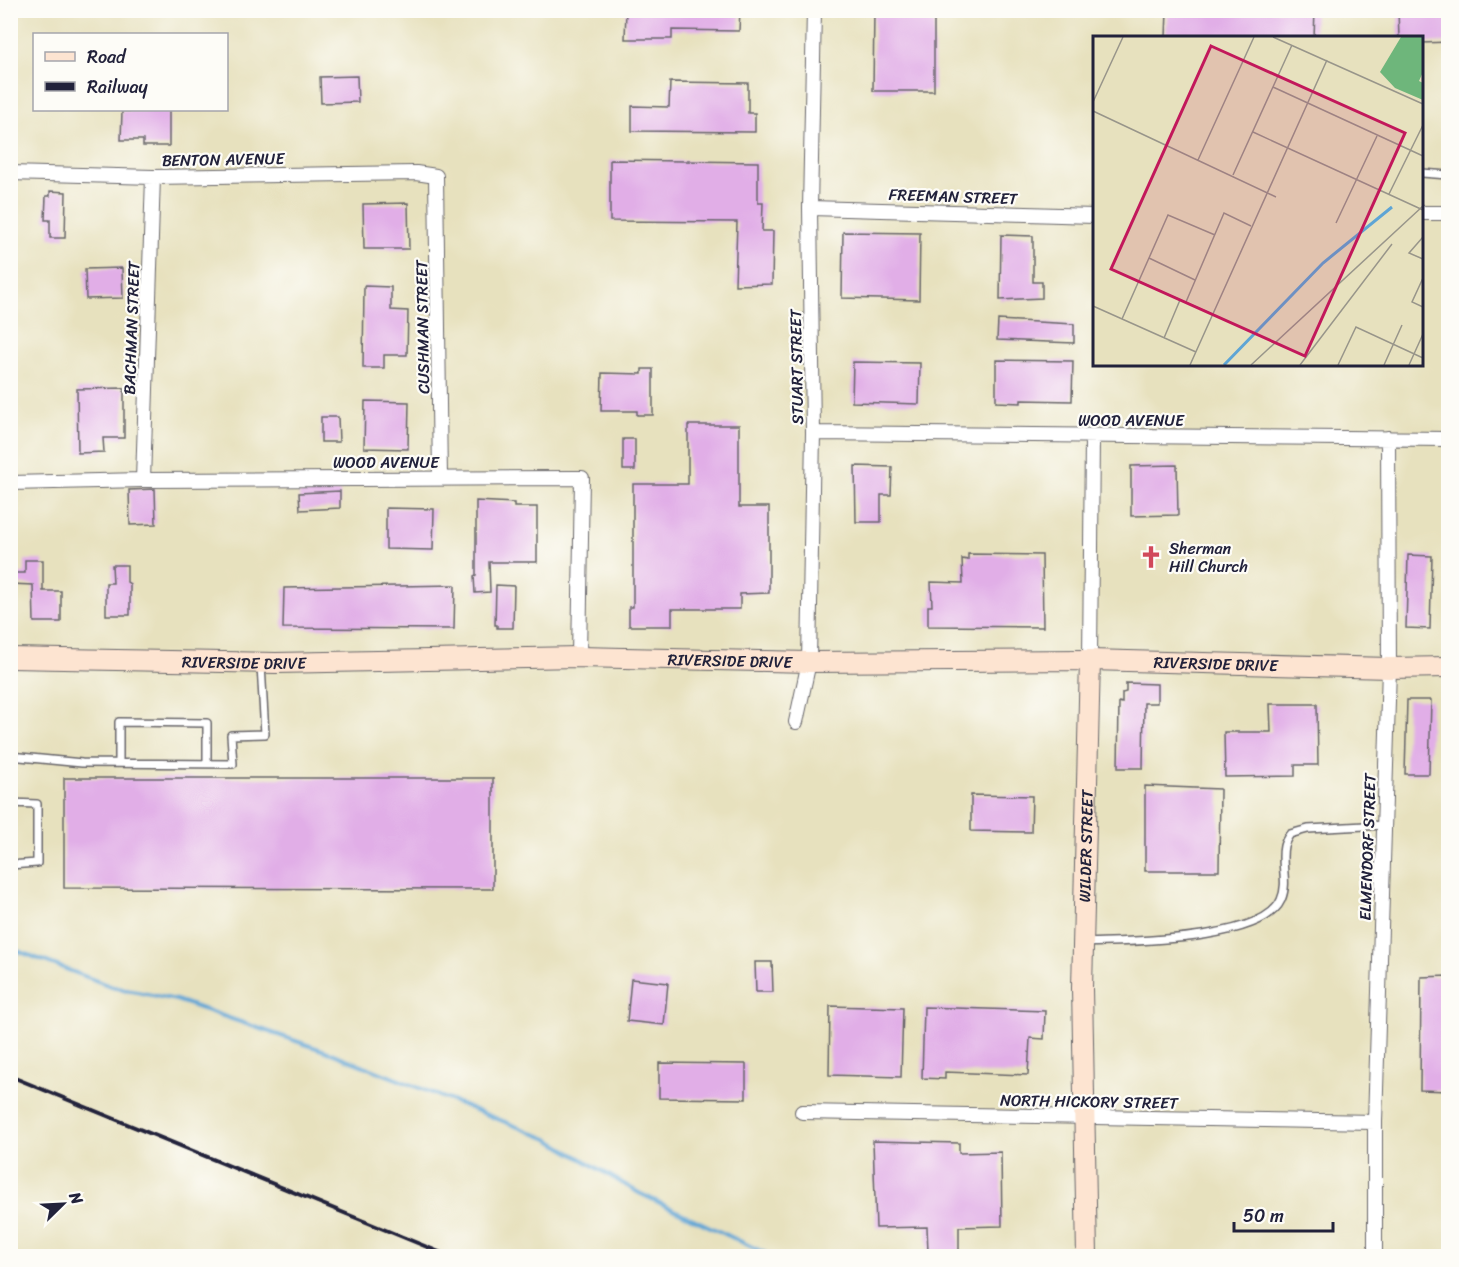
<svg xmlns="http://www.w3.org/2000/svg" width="1459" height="1267" font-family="Sriracha,sans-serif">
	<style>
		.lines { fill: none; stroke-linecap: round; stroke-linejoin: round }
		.stream { stroke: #5ea5d5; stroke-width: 4 }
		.building { fill: #e1aee7 }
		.lane-casing { stroke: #676569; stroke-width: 10 }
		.street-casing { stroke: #676569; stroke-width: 16 }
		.secondary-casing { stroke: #676569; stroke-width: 22 }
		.lane { stroke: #fff; stroke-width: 7 }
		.street { stroke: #fff; stroke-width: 14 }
		.secondary { stroke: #fde4d1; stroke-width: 20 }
		.rail { stroke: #22223b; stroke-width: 4 }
		.labels { text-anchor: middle; stroke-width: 4.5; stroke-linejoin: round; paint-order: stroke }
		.street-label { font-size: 16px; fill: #22223b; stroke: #fdfcf7 }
		.poi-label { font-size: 16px; fill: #22223b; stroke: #fdfcf7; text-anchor: start }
		.inset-river { fill: none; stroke: #5ea5d5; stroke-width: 3 }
		.inset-road { fill: none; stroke: #98958a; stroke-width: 1.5 }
		.view { fill: #c2185b; fill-opacity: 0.15; stroke: #c2185b; stroke-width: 3 }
		.inset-edge { fill: none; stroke: #22223b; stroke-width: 3 }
	</style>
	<rect width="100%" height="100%" fill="#fdfcf7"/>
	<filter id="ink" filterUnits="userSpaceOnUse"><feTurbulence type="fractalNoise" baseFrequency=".0167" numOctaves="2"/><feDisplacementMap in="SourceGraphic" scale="12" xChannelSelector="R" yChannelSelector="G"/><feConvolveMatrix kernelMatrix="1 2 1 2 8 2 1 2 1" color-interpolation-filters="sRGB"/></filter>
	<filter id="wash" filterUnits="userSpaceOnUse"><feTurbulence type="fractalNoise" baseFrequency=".008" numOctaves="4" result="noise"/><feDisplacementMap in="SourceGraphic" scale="24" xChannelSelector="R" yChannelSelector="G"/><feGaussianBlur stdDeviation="1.35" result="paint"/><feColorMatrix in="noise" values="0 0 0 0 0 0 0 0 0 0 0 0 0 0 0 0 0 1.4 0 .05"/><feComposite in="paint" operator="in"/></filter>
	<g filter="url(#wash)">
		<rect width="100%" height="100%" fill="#e7e1be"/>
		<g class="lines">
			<path class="stream" d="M 10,948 L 113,987 L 176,1000 L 331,1053 L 548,1139 L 639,1193 L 771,1256"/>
		</g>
		<g id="blocks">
			<path class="building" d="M 626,10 L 740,10 L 739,31 L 672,30 L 672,39 L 625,39 Z
				M 874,10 L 934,10 L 934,91 L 873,91 Z
				M 1167,10 L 1315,10 L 1314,38 L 1166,38 Z
				M 1398,10 L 1449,10 L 1449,42 L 1422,43 L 1422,38 L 1399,38 Z
				M 357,76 L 358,102 L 321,103 L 320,77 Z
				M 670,82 L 748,83 L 748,113 L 755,113 L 755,132 L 632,131 L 632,106 L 669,107 Z
				M 146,110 L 169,110 L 169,146 L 143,146 L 143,140 L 121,140 L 122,111 L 146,111 Z
				M 610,160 L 758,162 L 758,203 L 763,203 L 762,231 L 773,231 L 772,284 L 735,285 L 737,222 L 610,221 Z
				M 50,191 L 66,192 L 65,238 L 50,238 L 50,220 L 45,220 L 46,196 L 50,196 Z
				M 408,203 L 409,249 L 364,249 L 363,204 Z
				M 843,232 L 920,233 L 919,300 L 842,298 Z
				M 1001,235 L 1033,236 L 1033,282 L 1042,282 L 1042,298 L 1000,300 Z
				M 122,268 L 123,298 L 86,299 L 85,269 Z
				M 364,286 L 391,287 L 391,310 L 408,311 L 407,355 L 384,355 L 384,368 L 363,368 Z
				M 998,320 L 1074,324 L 1074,343 L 997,340 Z
				M 996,360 L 1073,361 L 1072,401 L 1021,400 L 1021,403 L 996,402 Z
				M 853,362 L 920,363 L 919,404 L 852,402 Z
				M 642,369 L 653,369 L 653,415 L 637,415 L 637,411 L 601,411 L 602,373 L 642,374 Z
				M 124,388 L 124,438 L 103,438 L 104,452 L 78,453 L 77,389 Z
				M 365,401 L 409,402 L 408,449 L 364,448 Z
				M 321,417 L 338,417 L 339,442 L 321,442 Z
				M 688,425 L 739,425 L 739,507 L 769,507 L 769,593 L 740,594 L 740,609 L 672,609 L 672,626 L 629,626 L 629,607 L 633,607 L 633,484 L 688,484 Z
				M 623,439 L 635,439 L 635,470 L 623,470 Z
				M 1177,465 L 1178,515 L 1131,516 L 1131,466 Z
				M 855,466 L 892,467 L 891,495 L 881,495 L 881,522 L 856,522 Z
				M 155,489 L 156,524 L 130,525 L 129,490 Z
				M 340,491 L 340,508 L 300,510 L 299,493 Z
				M 476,501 L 514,503 L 514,507 L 537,507 L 537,562 L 489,562 L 490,592 L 475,593 L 474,576 L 476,575 Z
				M 386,508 L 434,509 L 433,550 L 386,549 Z
				M 968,554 L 1042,555 L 1043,627 L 928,626 L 928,606 L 932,606 L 931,582 L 963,583 L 962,559 L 968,560 Z
				M 1408,555 L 1432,556 L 1430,629 L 1406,628 Z
				M 25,560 L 43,560 L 43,591 L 61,591 L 61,622 L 34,622 L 33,585 L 11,584 L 11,573 L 25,573 Z
				M 112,565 L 127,565 L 127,582 L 130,584 L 130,615 L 106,615 L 106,583 L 113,583 Z
				M 455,585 L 454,629 L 283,628 L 284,588 Z
				M 496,585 L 514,586 L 513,628 L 497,628 L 497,625 L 495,625 Z
				M 1126,683 L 1157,684 L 1157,703 L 1144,703 L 1143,768 L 1118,768 L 1119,702 L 1122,703 L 1122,693 L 1126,692 Z
				M 1407,700 L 1431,700 L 1429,774 L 1405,774 Z
				M 1270,704 L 1317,704 L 1318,765 L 1295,765 L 1295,776 L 1225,777 L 1224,732 L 1271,732 Z
				M 64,778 L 493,778 L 493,889 L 64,888 Z
				M 1145,786 L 1220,789 L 1219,871 L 1145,871 Z
				M 971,795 L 1032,796 L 1031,832 L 971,831 Z
				M 755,962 L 772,962 L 773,992 L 756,992 Z
				M 1449,976 L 1449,1091 L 1420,1090 L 1421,977 Z
				M 631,979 L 668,983 L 664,1025 L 627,1021 Z
				M 830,1006 L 903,1008 L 901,1077 L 829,1075 Z
				M 924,1007 L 1045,1011 L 1044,1039 L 1030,1038 L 1028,1075 L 945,1072 L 945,1079 L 922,1078 Z
				M 659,1063 L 746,1064 L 746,1099 L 659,1098 Z
				M 873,1141 L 959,1143 L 959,1153 L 1001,1152 L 1002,1226 L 959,1227 L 959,1253 L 928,1252 L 927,1227 L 876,1228 Z"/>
		</g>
	</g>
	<g filter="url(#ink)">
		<use href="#blocks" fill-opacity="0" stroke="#676569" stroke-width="1.5"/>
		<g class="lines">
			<g class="lane-casing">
				<path id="lane" d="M 1422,173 L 1448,175
					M 1448,213 L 1448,181
					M 10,756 L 82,763 L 233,764 L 231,735 L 265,734 L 261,665
					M 119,763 L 119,722 L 207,723 L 207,763
					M 10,803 L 37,804 L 37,863 L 10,865
					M 1085,943 C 1126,941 1263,942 1281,900 C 1289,882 1280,864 1284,846 C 1285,842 1288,837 1290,834 L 1308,829 L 1384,825"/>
			</g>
			<g class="street-casing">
				<path id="street" d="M 10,173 L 153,177 L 416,173 L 436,176 L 440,478
					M 810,208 L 1094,216
					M 1422,213 L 1448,213
					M 813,433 L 1448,439
					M 143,480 L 153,177
					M 10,483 L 143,480 L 582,478 L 579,657
					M 1090,660 L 1092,437
					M 796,722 L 809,662 L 813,433 L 810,208 L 814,10
					M 802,1112 L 1375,1122
					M 1375,1256 L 1375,1122 L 1389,668 L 1388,438"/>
			</g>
			<g class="secondary-casing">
				<g id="secondary">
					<path id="s1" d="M 10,658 L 276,663 L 579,657 L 809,662 L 1090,660 L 1389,668 L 1448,667"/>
					<path id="s2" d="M 1087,1256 L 1082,988 L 1090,660"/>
				</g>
			</g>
			<use href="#lane" class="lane"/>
			<use href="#street" class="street"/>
			<use href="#secondary" class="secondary"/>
			<path class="rail" d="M 10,1076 L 449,1256"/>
		</g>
	</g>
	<defs>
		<g id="church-bare" transform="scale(1.8)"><path d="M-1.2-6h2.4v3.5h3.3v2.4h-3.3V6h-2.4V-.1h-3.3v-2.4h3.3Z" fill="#d1495b" stroke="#fdfcf7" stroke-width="2.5" paint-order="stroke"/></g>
	</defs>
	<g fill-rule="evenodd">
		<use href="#church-bare" x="1151" y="557"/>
	</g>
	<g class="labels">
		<g class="street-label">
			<text transform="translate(223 159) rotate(-1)" y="6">BENTON AVENUE</text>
			<text transform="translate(953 196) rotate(2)" y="6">FREEMAN STREET</text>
			<text transform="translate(422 327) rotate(-91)" y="6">CUSHMAN STREET</text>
			<text transform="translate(131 328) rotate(-88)" y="6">BACHMAN STREET</text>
			<text transform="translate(796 367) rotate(-91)" y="6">STUART STREET</text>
			<text x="1131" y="426">WOOD AVENUE</text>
			<text x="386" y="468">WOOD AVENUE</text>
			<text dy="6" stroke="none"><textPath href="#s1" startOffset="720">RIVERSIDE DRIVE</textPath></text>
			<text dy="6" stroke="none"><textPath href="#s1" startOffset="234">RIVERSIDE DRIVE</textPath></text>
			<text dy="6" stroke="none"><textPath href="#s1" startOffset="1206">RIVERSIDE DRIVE</textPath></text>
			<text dy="6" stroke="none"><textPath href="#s2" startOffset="410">WILDER STREET</textPath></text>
			<text transform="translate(1367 847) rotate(-88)" y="6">ELMENDORF STREET</text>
			<text transform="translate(1089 1101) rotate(1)" y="6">NORTH HICKORY STREET</text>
		</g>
		<g class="poi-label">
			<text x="1169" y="554">Sherman<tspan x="1169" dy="18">Hill Church</tspan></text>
		</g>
	</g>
	<g transform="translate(1093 36)">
		<rect width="330" height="330" fill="#e7e1be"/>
		<path d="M 308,1 L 330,1 L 330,36 L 326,45 L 330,47 L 330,64 L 302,52 L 287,36 Z" fill="#6eb67b"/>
		<path class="inset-river" d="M 131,329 L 230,227 L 299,171"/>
		<path class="inset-road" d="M 180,1 L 330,68M 180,51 L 330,120M 0,66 L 30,1M 0,75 L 183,161M 160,96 L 330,174M 105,124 L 161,1M 140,139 L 199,9M 296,158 L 330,89M 243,187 L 284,100M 330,201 L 316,217 L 330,223M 56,222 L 102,244M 330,242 L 319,266 L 330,271M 45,245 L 119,278M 93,266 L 131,177 L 158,190M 0,270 L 103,316M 29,283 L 75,179 L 122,199M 71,302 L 87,264M 97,329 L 234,24M 158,329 L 330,170M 207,329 L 299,208M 245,329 L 263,291 L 330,322M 291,329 L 309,289M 316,329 L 330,298"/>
		<path class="view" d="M 118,10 L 312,97 L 212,320 L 18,233 Z"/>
		<rect width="330" height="330" class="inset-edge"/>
	</g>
	<rect width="1459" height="1267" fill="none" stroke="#fdfcf7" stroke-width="36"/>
	<rect x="33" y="33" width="195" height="78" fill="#fdfcf7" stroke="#a5a5ac" stroke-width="1.5"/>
	<rect x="45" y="52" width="30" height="9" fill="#fde4d1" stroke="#a5a5ac" stroke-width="1.5"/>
	<text x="87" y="63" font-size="18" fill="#22223b">Road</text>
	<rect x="45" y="82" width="30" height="9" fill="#22223b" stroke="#a5a5ac" stroke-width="1.5"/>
	<text x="87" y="93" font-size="18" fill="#22223b">Railway</text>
	<g transform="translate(63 1204) rotate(66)" stroke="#fdfcf7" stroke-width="4.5" paint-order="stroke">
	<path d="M0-4.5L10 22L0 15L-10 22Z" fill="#22223b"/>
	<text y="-9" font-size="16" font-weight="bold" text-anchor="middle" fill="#22223b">N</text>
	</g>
	<path d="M1234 1222v9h99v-9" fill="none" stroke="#22223b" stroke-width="3"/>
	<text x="1243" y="1222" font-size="18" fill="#22223b" stroke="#fdfcf7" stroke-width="4.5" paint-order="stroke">50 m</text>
</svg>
